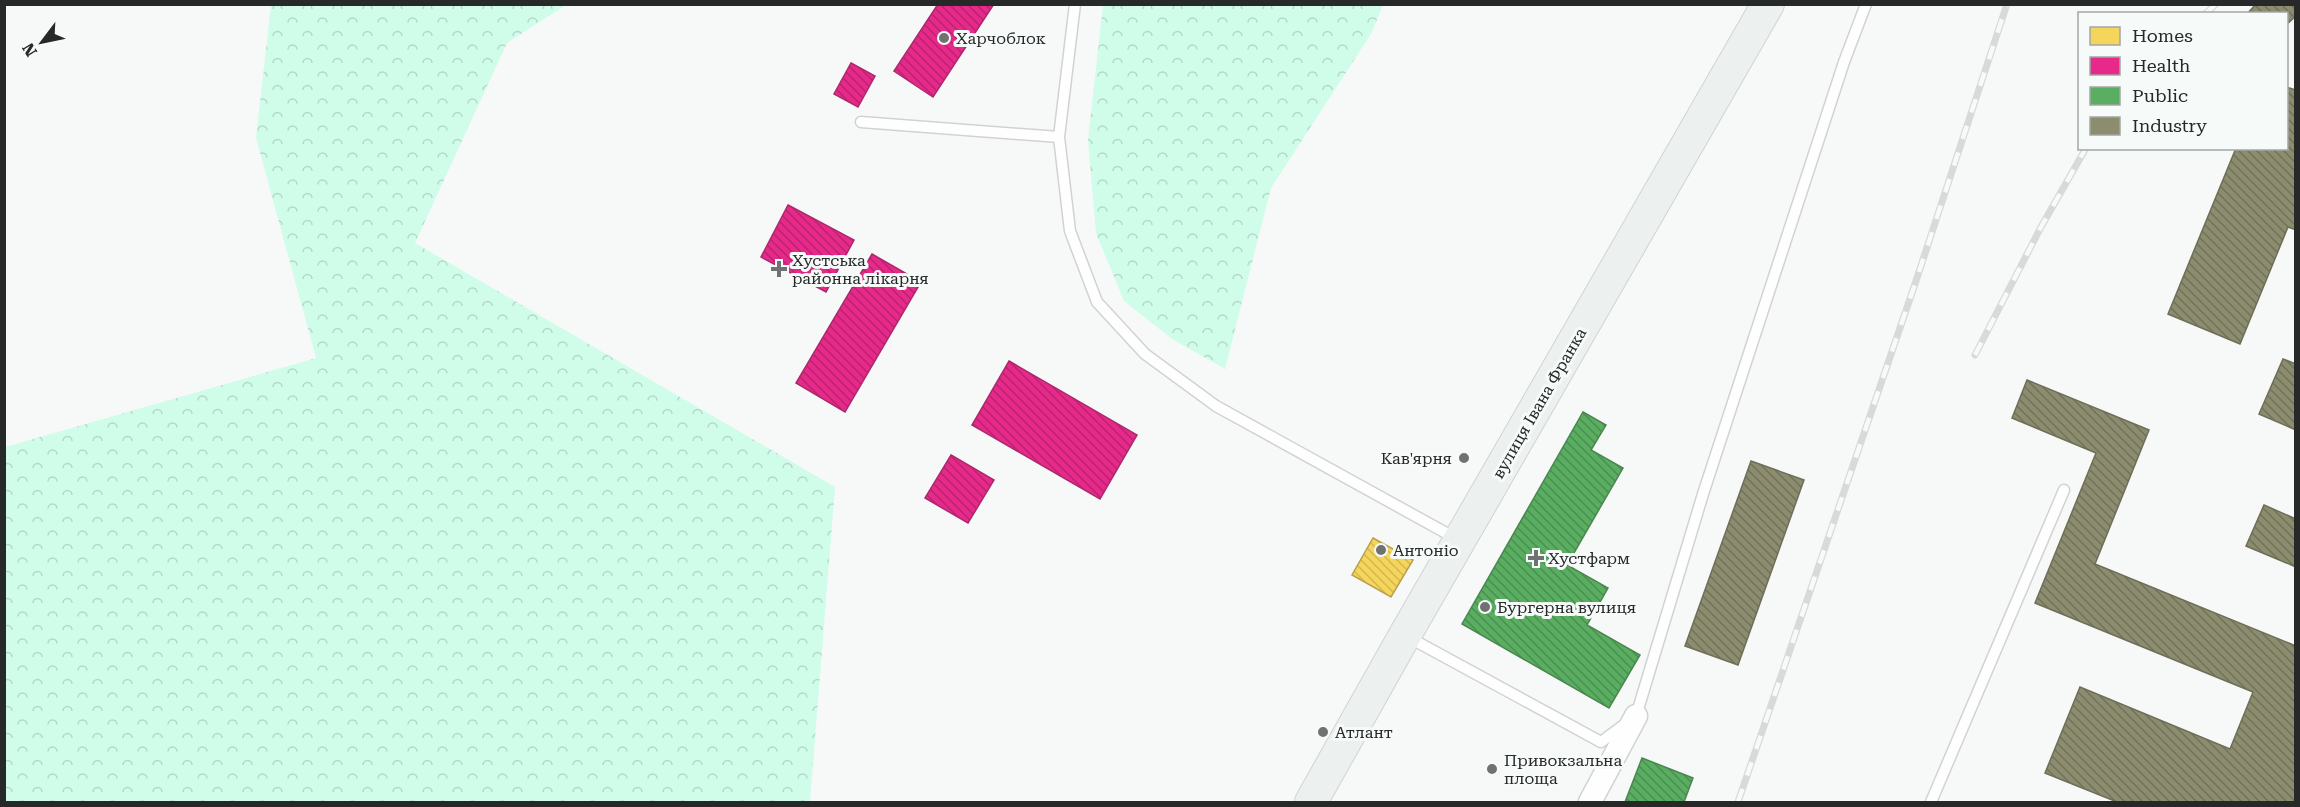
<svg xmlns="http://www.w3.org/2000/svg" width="2300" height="807" font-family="'Roboto Serif',serif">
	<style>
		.forest { fill: url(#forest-crowns) }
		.homes { fill: url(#homes-back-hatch); stroke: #b8a14c; stroke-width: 1.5 }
		.health { fill: url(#health-back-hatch); stroke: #ad296d; stroke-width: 1.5 }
		.public { fill: url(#public-back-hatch); stroke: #4b8650; stroke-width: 1.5 }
		.industry { fill: url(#industry-back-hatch); stroke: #6e6e59; stroke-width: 1.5 }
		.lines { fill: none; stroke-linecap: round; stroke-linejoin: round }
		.service-casing { stroke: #d1d3d2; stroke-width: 13 }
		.minor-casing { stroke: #d1d3d2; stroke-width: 25 }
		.secondary-casing { stroke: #d1d3d2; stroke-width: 34 }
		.service { stroke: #fefefe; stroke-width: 10 }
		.minor { stroke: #fefefe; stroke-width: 22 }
		.secondary { stroke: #ecf0ef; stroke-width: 32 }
		.rail-casing { stroke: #d8d9d9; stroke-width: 7 }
		.rail { stroke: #f6faf8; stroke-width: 4.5; stroke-dasharray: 14; stroke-linecap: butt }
		.poi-dot { fill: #707171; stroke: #f6faf8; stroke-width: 2 }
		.labels { text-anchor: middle; stroke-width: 6; stroke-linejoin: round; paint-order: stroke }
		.poi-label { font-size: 16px; fill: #272828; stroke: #f6faf8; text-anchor: start }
		.street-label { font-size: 16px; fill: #272828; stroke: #f6faf8 }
	</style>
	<defs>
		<pattern id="forest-crowns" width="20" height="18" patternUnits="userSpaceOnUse" patternTransform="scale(1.5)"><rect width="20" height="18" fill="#d0fcea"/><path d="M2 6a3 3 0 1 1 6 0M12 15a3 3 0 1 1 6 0" fill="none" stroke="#b3d8c9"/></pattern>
		<pattern id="homes-back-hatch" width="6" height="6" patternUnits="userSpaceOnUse" patternTransform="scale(1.5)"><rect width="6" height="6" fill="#f6d55c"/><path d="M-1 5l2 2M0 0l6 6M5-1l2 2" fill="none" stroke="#d3b750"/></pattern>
		<pattern id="health-back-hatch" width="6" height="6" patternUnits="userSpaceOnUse" patternTransform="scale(1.5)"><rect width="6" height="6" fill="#e7298a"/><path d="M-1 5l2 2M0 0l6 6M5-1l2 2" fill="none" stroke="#bb2371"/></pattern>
		<pattern id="public-back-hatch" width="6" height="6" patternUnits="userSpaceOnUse" patternTransform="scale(1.5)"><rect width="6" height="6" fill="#5aae61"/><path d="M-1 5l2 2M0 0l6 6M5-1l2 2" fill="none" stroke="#4a8e50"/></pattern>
		<pattern id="industry-back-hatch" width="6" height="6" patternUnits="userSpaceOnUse" patternTransform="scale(1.5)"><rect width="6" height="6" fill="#8c8c6e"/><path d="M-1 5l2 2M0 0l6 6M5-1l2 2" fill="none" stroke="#72725a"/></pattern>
	</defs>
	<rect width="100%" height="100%" fill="#f7f9f8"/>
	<path class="forest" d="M 271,5 L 566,5 L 507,43 L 415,243 L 835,487 L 810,802 L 5,802 L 5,447 L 316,358 L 256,138 Z
		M 1103,5 L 1383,5 L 1371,34 L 1271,188 L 1225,369 L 1172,339 L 1124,301 L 1096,233 L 1088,140 Z"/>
	<path class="homes" d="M 1373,538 L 1413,560 L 1391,597 L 1352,575 Z"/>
	<path class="health" d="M 938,4 L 994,4 L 933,97 L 894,71 Z
		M 851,63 L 875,76 L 858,107 L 834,94 Z
		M 788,205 L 854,240 L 826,292 L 761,257 Z
		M 872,254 L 921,282 L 845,412 L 796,383 Z
		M 1009,361 L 1137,435 L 1100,499 L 972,425 Z
		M 951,455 L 994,480 L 968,523 L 925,498 Z"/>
	<path class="public" d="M 1583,412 L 1606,425 L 1591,450 L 1623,468 L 1567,565 L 1608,588 L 1587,625 L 1640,655 L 1609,708 L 1462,624 Z
		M 1642,758 L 1693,778 L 1684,802 L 1625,802 Z"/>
	<path class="industry" d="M 2256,4 L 2296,4 L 2296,16 L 2286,25 L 2286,14 L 2247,14 Z
		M 2286,87 L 2296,90 L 2296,230 L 2288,227 L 2240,344 L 2168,314 L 2236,148 L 2286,148 Z
		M 2283,359 L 2296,364 L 2296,430 L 2259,414 Z
		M 2027,380 L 2149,430 L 2095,564 L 2296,646 L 2296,802 L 2117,802 L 2045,773 L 2080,687 L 2230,749 L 2253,692 L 2035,603 L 2096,453 L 2012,418 Z
		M 1751,461 L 1804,480 L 1738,665 L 1685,646 Z
		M 2264,505 L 2296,519 L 2296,567 L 2246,546 Z"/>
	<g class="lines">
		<g class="service-casing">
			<path id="service" d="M 1075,4 L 1059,137 L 1070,231 L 1097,302 L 1145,354 L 1216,406 L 1457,539
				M 861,122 L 1059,137
				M 1408,637 L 1601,742 L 1636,716 L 1703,494 L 1844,62 L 1866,4
				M 1931,802 L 2064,490"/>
		</g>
		<g class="minor-casing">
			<path id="minor" d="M 1590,802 L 1636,716"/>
		</g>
		<g class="secondary-casing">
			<path id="secondary" d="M 1311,802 L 1405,635 L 1768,4"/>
		</g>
		<use href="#service" class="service"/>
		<use href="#minor" class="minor"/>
		<use href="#secondary" class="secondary"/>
		<g class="rail-casing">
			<path id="rail" d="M 2205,14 L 2216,4
				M 1975,355 L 2041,227 L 2086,148
				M 1738,802 L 1914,287 L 2007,4"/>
		</g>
		<use href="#rail" class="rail"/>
	</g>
	<g class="poi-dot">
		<circle cx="944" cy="38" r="6"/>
		<path d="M776 260h6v6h6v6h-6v6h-6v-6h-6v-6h6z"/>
		<circle cx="1464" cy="458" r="6"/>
		<circle cx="1381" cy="550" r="6"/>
		<path d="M1533 549h6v6h6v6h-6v6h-6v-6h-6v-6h6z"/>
		<circle cx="1485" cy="607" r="6"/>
		<circle cx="1323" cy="732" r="6"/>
		<circle cx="1492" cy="769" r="6"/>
	</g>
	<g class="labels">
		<g class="poi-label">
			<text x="956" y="44">Харчоблок</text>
			<text x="792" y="266">Хустська<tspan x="792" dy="18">районна лікарня</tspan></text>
			<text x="1452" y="464" text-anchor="end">Кав'ярня</text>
			<text x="1393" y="556">Антоніо</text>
			<text x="1548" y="564">Хустфарм</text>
			<text x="1497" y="613">Бургерна вулиця</text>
			<text x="1335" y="738">Атлант</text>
			<text x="1504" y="766">Привокзальна<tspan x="1504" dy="18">площа</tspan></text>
		</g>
		<g class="street-label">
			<text transform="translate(1539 403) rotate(-60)" y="6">вулиця Івана Франка</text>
		</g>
	</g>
	<rect width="2300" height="807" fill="none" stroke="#272828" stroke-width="12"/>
	<rect x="2078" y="12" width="210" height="138" fill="#f6faf8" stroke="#a3a6a5" stroke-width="1.5"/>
	<rect x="2090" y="27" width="30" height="18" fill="#f6d55c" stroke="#a3a6a5" stroke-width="1.5"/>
	<text x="2132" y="42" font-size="18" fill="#272828">Homes</text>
	<rect x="2090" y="57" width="30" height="18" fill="#e7298a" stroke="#a3a6a5" stroke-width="1.5"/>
	<text x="2132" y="72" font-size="18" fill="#272828">Health</text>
	<rect x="2090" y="87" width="30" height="18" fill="#5aae61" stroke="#a3a6a5" stroke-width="1.5"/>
	<text x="2132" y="102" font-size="18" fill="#272828">Public</text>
	<rect x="2090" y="117" width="30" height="18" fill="#8c8c6e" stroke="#a3a6a5" stroke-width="1.5"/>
	<text x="2132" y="132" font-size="18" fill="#272828">Industry</text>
	<g transform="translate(42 42) rotate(238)" stroke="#f6faf8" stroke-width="4.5" paint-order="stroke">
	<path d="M0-4.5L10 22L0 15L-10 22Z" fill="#272828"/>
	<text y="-9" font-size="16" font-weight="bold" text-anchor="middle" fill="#272828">N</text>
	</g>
</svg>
